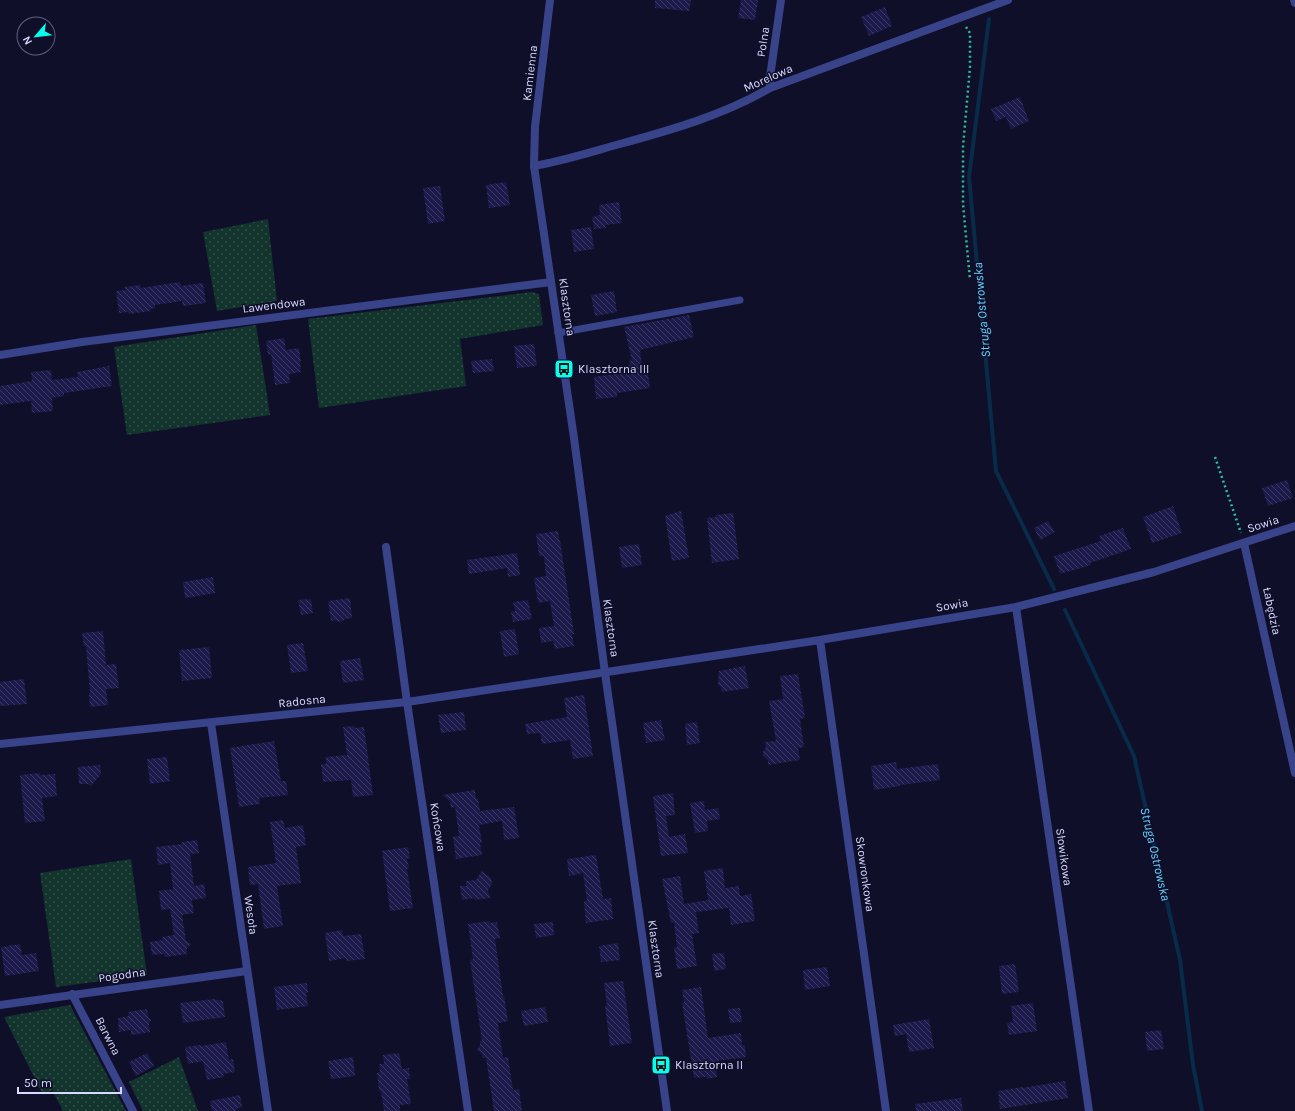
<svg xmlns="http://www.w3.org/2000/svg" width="1295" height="1111" font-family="Karla,sans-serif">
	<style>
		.green { fill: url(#green-dots) }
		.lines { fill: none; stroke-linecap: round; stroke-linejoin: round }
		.stream { stroke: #082b49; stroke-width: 4 }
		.building { fill: url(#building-back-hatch) }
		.path { stroke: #2ac09d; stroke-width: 2.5; stroke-dasharray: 2 3; stroke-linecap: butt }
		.service { stroke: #38438a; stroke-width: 7 }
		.minor { stroke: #38438a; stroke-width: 8 }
		.tertiary { stroke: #38438a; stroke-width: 8 }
		.labels { text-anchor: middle; stroke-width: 3; stroke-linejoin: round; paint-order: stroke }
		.street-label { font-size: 12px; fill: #d8daff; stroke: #0f0f2a }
		.poi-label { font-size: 12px; fill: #d8daff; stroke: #0f0f2a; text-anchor: start }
		.water-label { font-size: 13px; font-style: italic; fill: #66d3ff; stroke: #0f0f2a }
	</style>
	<defs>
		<pattern id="green-dots" width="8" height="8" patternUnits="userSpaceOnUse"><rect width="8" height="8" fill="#12342d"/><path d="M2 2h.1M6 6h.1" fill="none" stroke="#34514c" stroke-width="1.8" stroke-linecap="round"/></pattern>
		<pattern id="building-back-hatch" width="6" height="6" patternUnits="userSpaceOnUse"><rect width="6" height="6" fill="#1c1a4b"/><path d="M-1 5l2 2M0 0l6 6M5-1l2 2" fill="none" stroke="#3c3b66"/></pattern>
	</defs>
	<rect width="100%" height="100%" fill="#0f0f2a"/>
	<path class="green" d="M 268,219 L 277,301 L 217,311 L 203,232 Z
		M 532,292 L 539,294 L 543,325 L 460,339 L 466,386 L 319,408 L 308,319 Z
		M 256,325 L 270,415 L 127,435 L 114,347 Z
		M 131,859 L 147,975 L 56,987 L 40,873 Z
		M 70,1005 L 126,1111 L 63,1111 L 52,1090 L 43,1095 L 4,1017 Z
		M 179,1057 L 198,1111 L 143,1111 L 129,1082 Z"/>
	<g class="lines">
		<path class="stream" d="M 989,19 L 969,177 L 996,471 L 1054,589
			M 1065,610 L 1134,756 L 1180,960 L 1193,1065 L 1202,1111"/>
	</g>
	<path class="building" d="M 655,0 L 691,0 L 689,11 L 655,8 Z
		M 741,0 L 758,0 L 755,20 L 738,18 Z
		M 885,7 L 892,26 L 869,36 L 861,17 Z
		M 1020,97 L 1029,121 L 1011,129 L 1006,117 L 996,121 L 991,109 Z
		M 506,182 L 510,205 L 489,208 L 486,185 Z
		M 440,186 L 445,221 L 428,224 L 423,188 Z
		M 619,202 L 622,223 L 605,225 L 606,228 L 594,229 L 592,217 L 600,215 L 599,205 Z
		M 591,227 L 594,249 L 574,252 L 571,230 Z
		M 180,282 L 181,286 L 203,283 L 206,303 L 183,306 L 182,301 L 155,305 L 155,308 L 150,309 L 151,311 L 129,314 L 128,312 L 119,313 L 116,291 L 125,290 L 125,287 L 140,285 L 141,288 Z
		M 614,291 L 617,312 L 595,316 L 591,295 Z
		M 689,315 L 694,337 L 640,350 L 643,375 L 648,374 L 650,388 L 617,393 L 617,397 L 596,399 L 594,377 L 630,372 L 629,361 L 632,360 L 624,327 Z
		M 284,338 L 286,350 L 299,348 L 301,362 L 300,362 L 301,372 L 289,374 L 290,383 L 275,385 L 271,354 L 268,355 L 266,341 Z
		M 534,344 L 537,366 L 517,368 L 514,346 Z
		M 492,359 L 494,371 L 473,373 L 471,361 Z
		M 109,366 L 112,386 L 64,393 L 64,396 L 52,398 L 53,411 L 32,413 L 31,401 L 0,405 L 0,386 L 32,381 L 31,372 L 51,370 L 52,380 L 78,377 L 77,372 Z
		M 1287,480 L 1293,498 L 1268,506 L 1262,488 Z
		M 1173,506 L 1182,533 L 1152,543 L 1143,517 Z
		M 681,511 L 689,558 L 672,561 L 665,516 Z
		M 733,513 L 739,559 L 712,563 L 707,518 L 716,517 L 716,515 Z
		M 1048,521 L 1055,532 L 1040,540 L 1034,528 Z
		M 1123,528 L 1131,549 L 1090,563 L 1091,565 L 1060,574 L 1054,556 L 1101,541 L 1099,536 Z
		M 558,531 L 559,540 L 560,540 L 574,634 L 572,634 L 574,646 L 555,649 L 553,641 L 541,643 L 539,628 L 554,626 L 550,601 L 538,603 L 534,578 L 546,576 L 544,556 L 539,556 L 536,534 Z
		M 639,544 L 642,565 L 622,568 L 619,547 Z
		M 517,553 L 520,575 L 508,577 L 507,568 L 469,574 L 467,560 Z
		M 213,577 L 215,593 L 185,598 L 183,582 Z
		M 350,598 L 352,618 L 345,619 L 343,621 L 337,622 L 335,620 L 331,621 L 328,601 Z
		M 311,599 L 313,613 L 301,615 L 298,600 Z
		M 528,600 L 532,619 L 513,622 L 511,612 L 515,611 L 513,602 Z
		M 515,629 L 519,654 L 504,657 L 500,631 Z
		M 103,631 L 106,665 L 116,664 L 119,688 L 106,689 L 108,705 L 90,707 L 89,693 L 90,693 L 86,646 L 84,646 L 82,633 Z
		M 303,643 L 308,671 L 291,673 L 287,645 Z
		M 209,647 L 212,678 L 182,681 L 179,650 Z
		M 360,658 L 364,680 L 343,683 L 340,661 Z
		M 745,666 L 749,688 L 722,692 L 721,687 L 718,684 L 719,671 Z
		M 798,674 L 805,718 L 800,719 L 804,747 L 798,748 L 800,760 L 768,765 L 768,760 L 763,756 L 763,752 L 766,747 L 765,742 L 776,741 L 769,701 L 783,699 L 780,676 Z
		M 24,679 L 27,704 L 0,706 L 0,682 Z
		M 584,695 L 593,756 L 573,759 L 570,740 L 542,744 L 540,733 L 527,734 L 525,724 L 567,717 L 564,698 Z
		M 464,712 L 466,730 L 441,733 L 438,715 Z
		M 661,720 L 665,740 L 646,743 L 643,723 Z
		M 697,722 L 700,743 L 687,745 L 685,724 Z
		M 354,726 L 355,728 L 364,727 L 373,795 L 353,797 L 351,780 L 323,782 L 321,764 L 326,764 L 326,757 L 347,755 L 343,727 Z
		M 274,741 L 281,781 L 286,781 L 288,795 L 259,798 L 260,804 L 239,807 L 230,748 Z
		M 167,757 L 170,781 L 150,784 L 147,759 Z
		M 896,762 L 897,769 L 938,764 L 940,780 L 900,785 L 900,786 L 874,790 L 871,766 Z
		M 100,765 L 101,774 L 91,786 L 88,784 L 79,784 L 78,767 Z
		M 40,773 L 40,775 L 55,774 L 57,796 L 42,798 L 45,821 L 25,823 L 20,775 Z
		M 475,790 L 476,798 L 478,798 L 480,811 L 514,807 L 519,838 L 504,840 L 502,821 L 479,825 L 482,843 L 480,843 L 482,855 L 456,859 L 453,837 L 459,836 L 455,807 L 451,808 L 450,801 L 442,795 Z
		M 673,793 L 675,815 L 666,816 L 669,837 L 685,834 L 688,853 L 661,856 L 653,796 Z
		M 704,801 L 705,810 L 718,808 L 720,819 L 707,821 L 708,831 L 695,833 L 690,803 Z
		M 283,820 L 285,828 L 303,825 L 306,845 L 296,847 L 301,883 L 277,886 L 283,926 L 264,929 L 258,884 L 250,885 L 248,867 L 276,863 L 270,822 Z
		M 197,840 L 199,853 L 190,854 L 194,886 L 204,884 L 206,898 L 192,900 L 194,913 L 182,915 L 186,941 L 191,944 L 187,948 L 187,954 L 165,957 L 164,954 L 152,955 L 150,942 L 162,940 L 162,937 L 174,935 L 170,909 L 161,910 L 159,891 L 173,889 L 170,863 L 158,865 L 156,847 L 182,844 L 182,842 Z
		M 408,847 L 410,858 L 407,859 L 409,868 L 407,869 L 413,908 L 390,911 L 382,851 Z
		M 596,855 L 603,899 L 611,898 L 613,919 L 586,923 L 584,901 L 587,901 L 583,873 L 569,876 L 567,859 Z
		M 723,868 L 725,888 L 739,886 L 740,896 L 751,894 L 755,921 L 731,925 L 729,908 L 696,912 L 699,933 L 692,934 L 697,966 L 677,969 L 674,947 L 677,947 L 674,923 L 671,923 L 662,879 L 680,876 L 684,904 L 708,900 L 704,871 Z
		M 482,871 L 491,878 L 492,884 L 488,890 L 490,898 L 474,900 L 474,898 L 462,900 L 460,886 L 466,886 L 466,881 L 476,880 Z
		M 489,921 L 490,923 L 497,922 L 500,938 L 495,939 L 503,996 L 504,996 L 508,1021 L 498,1023 L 503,1058 L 508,1057 L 513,1090 L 519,1089 L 522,1111 L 494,1111 L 486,1058 L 482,1058 L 482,1054 L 477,1050 L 480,1046 L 480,1041 L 482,1041 L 470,960 L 473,959 L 468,924 Z
		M 553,922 L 554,935 L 536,938 L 534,924 Z
		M 342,930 L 343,936 L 361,934 L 365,959 L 346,961 L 346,958 L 329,961 L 325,933 Z
		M 618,943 L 620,960 L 601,962 L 599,946 Z
		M 20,944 L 22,955 L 36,953 L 39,971 L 5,976 L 1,947 Z
		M 724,953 L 726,969 L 714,971 L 712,954 Z
		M 1015,964 L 1019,992 L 1002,994 L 999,966 Z
		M 827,967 L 830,986 L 805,990 L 803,970 Z
		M 623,981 L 632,1043 L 610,1046 L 605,1006 L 607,1005 L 604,983 Z
		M 307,983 L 308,993 L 306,993 L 308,1006 L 277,1010 L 274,987 Z
		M 701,987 L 708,1038 L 741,1033 L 742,1045 L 745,1045 L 746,1057 L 717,1061 L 718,1064 L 716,1065 L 717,1077 L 707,1079 L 706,1077 L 694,1078 L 682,1003 L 684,1002 L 682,990 Z
		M 214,999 L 223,1001 L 225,1017 L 183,1023 L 180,1003 Z
		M 1033,1003 L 1037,1031 L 1009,1035 L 1007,1023 L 1013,1022 L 1011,1006 Z
		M 545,1007 L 548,1022 L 524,1026 L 521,1011 Z
		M 740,1008 L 742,1022 L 730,1023 L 728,1009 Z
		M 147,1009 L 148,1017 L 151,1020 L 149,1024 L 150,1032 L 131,1035 L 131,1030 L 119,1032 L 118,1018 L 129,1016 L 128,1012 Z
		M 929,1019 L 934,1048 L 909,1052 L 906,1034 L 895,1036 L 893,1025 Z
		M 1161,1030 L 1164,1049 L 1147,1051 L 1145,1032 Z
		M 226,1042 L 229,1060 L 233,1059 L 235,1072 L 223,1074 L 224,1077 L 207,1080 L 203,1061 L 188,1064 L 185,1047 L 200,1045 L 201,1046 Z
		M 147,1053 L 154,1066 L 136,1076 L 129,1062 Z
		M 399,1053 L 402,1069 L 409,1068 L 410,1079 L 407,1079 L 411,1104 L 400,1105 L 400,1111 L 384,1111 L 381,1091 L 379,1091 L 377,1073 L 380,1072 L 379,1064 L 384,1064 L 383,1055 Z
		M 353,1057 L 355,1076 L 331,1079 L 328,1061 Z
		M 1065,1081 L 1068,1098 L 1000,1109 L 998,1091 L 1022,1087 L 1022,1088 Z
		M 240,1095 L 242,1107 L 236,1109 L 236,1111 L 212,1111 L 210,1101 Z
		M 961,1098 L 963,1111 L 916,1111 L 915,1104 Z"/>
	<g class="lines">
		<path class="path" d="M 966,27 L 970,33 L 970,67 L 963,147 L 963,204 L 970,280
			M 1215,457 L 1241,533"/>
		<path class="service" d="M 558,333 L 740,300"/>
		<path class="minor" d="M 1294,0 L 1295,3
			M 770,88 L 770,77 L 781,0
			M 534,166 C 563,161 591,152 620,144 C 671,130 724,115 770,88 L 1008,0
			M 0,355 L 82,342 L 551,282
			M 1244,543 L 1295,773
			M 386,547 L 407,702 L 468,1111
			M 1016,607 L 1089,1111
			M 820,640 L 886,1111
			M 211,723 L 268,1111
			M 0,744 L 407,702 L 820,640 L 1016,607 L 1154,572 L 1295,526
			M 72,994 L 133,1111
			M 0,1005 L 247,971"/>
		<path class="tertiary" d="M 550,0 L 535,127 L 534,166 L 574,438 L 605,673 L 667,1111"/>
	</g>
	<defs>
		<g id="bus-square" transform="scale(1)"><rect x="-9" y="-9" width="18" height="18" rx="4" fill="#04ffec" stroke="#0f0f2a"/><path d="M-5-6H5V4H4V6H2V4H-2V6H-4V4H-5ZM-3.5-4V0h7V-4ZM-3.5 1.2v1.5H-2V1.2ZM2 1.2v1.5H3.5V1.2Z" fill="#111"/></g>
	</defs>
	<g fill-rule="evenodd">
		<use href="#bus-square" x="564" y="369"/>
		<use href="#bus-square" x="661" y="1065"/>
	</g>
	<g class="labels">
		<g class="street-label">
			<text transform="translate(763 42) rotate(-82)" y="4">Polna</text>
			<text transform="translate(530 73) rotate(-83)" y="4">Kamienna</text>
			<text transform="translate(768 78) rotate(-24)" y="4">Morelowa</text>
			<text transform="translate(274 305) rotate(-7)" y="4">Lawendowa</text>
			<text transform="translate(567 307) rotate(82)" y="4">Klasztorna</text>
			<text transform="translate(1263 524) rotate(-18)" y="4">Sowia</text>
			<text transform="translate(952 605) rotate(-10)" y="4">Sowia</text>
			<text transform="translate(1272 611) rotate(78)" y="4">Łabędzia</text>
			<text transform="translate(611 628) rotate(82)" y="4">Klasztorna</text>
			<text transform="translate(302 701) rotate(-6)" y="4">Radosna</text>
			<text transform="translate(438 827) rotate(81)" y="4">Końcowa</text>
			<text transform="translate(1064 857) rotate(82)" y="4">Słowikowa</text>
			<text transform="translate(865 874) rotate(82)" y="4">Skowronkowa</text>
			<text transform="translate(251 915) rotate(82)" y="4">Wesoła</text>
			<text transform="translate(656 949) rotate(82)" y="4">Klasztorna</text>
			<text transform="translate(122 975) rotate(-8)" y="4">Pogodna</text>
			<text transform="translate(108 1036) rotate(63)" y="4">Barwna</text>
		</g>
		<g class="poi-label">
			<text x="578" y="373">Klasztorna III</text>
			<text x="675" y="1069">Klasztorna II</text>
		</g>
		<g class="water-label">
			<text transform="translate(981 310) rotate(-95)" y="5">Struga Ostrowska</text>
			<text transform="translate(1156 854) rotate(77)" y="5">Struga Ostrowska</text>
		</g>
	</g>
	<g transform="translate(36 36) rotate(242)"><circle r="19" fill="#0f0f2a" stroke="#5f607f"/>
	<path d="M0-3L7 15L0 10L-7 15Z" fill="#04ffec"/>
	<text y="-6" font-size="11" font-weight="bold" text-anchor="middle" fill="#d8daff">N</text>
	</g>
	<path d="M18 1087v6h103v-6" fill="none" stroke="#d8daff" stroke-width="2"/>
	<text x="24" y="1087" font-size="12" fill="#d8daff" stroke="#0f0f2a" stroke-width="3" paint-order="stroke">50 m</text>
</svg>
